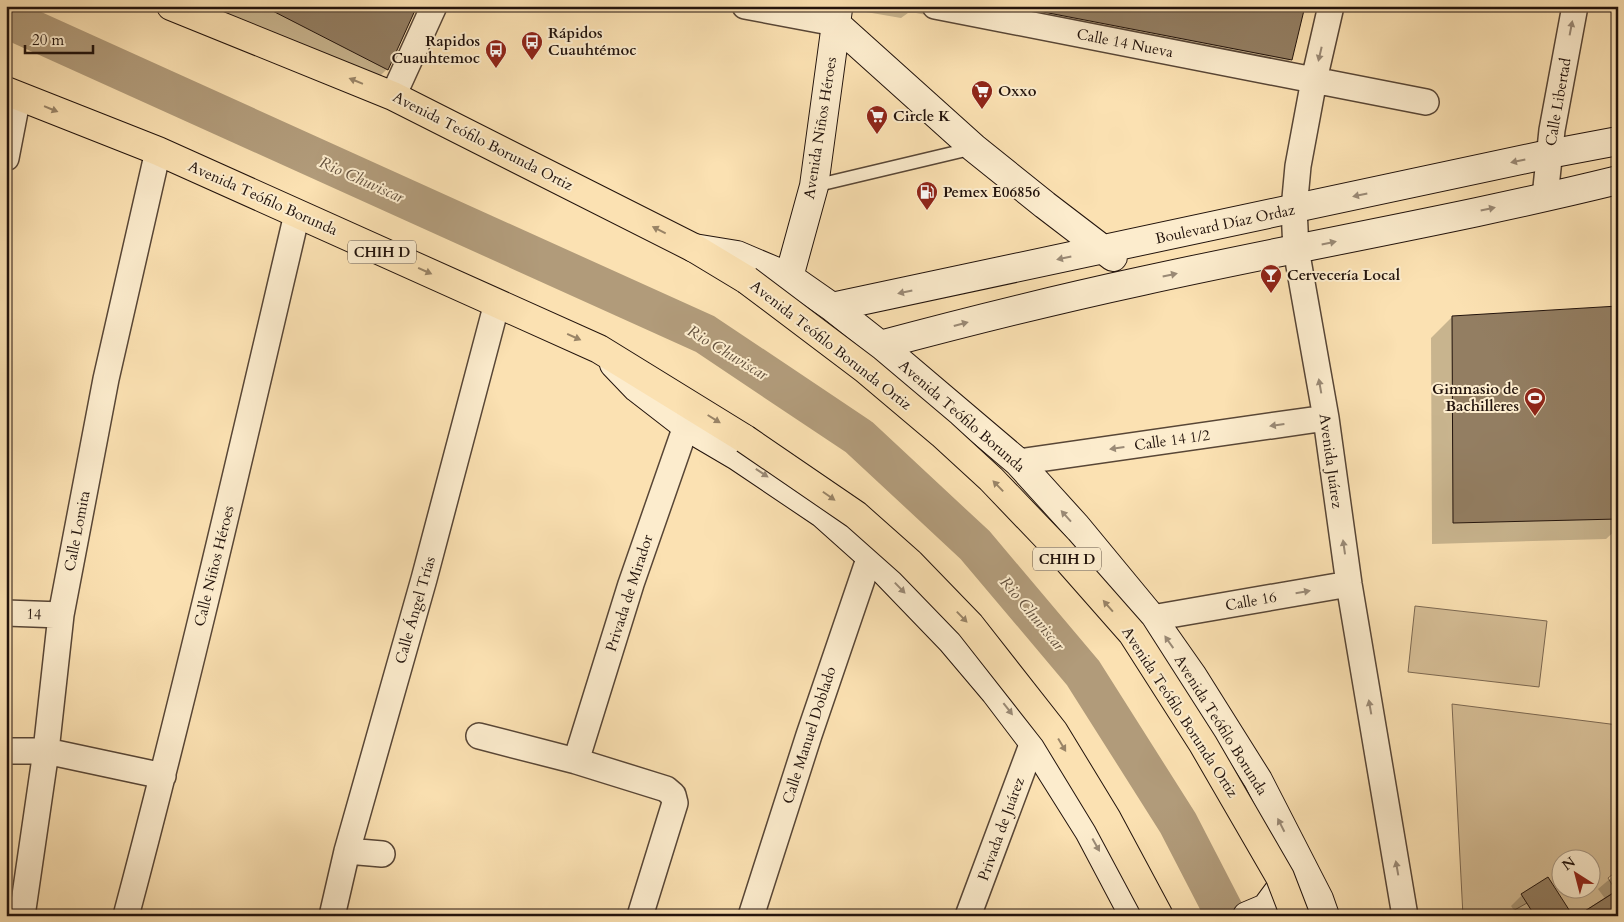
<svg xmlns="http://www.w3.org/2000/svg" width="1624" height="922" font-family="Cardo,serif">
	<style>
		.green { fill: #d6be96; stroke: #7c6851; fill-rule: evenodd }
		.shadow { fill: #0003 }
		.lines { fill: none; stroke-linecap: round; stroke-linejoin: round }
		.river { stroke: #b19b7a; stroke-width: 40 }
		.building { fill: #937e62; stroke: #22130c }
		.service-casing { stroke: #584636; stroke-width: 15 }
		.minor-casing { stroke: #584636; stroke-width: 28 }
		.secondary-casing { stroke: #22130c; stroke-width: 30 }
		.primary-casing { stroke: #22130c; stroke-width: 30 }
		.service { stroke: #fceccd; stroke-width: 12 }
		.minor { stroke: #fceccd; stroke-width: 25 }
		.secondary { stroke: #fceccd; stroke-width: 28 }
		.primary { stroke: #fbe1b2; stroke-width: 28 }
		.primary-bridge-casing { stroke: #22130c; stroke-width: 30; stroke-linecap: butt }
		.primary-bridge { stroke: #fbe1b2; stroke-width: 28 }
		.oneway { fill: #9a8a76 }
		.oneway2 { fill: #998467 }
		.labels { text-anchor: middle; stroke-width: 4; stroke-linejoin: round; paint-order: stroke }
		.shield { fill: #fceccd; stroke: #635446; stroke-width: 1 }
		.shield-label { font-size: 14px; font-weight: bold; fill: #22130c }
		.poi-label { font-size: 15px; font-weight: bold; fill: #22130c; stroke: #fceccd; text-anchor: start }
		.street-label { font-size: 15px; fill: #22130c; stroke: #fceccd }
		.water-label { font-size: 16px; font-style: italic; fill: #62503d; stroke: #fceccd }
	</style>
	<rect width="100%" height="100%" fill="#fbe1b2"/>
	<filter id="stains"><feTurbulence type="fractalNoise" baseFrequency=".004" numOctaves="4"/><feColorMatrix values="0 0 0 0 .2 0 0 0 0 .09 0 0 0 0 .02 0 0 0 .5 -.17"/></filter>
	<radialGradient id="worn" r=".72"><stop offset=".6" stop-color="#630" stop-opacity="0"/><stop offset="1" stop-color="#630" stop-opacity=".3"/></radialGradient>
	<path class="green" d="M 1415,606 L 1547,621 L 1539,687 L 1408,672 Z
		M 1452,704 L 1618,725 L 1618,870 L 1608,878 L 1616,891 L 1577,916 L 1538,916 L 1527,903 L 1504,916 L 1463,916 ZM 1562,860 L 1592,860 L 1592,890 L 1562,890 Z"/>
	<path class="shadow" d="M 200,6 L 416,6 L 387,69 L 366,90 Z
		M 863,6 L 1303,6 L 1290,60 L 1269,81 L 916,13 L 908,13 L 901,18 L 866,12 Z
		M 1618,308 L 1618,528 L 1606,539 L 1432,544 L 1431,338 L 1452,317 Z
		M 1618,872 L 1618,916 L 1598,889 Z
		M 1522,895 L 1545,902 L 1524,916 L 1518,916 L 1511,906 Z"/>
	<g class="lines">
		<path class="river" d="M 6,18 L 705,334 L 859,437 L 975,545 L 1083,673 L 1178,823 L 1226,916"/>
	</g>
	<path class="building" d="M 263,6 L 417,6 L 388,70 Z
		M 1033,6 L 1305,6 L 1292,60 L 1033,10 Z
		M 1618,306 L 1618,519 L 1453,523 L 1452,316 Z
		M 1548,877 L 1573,916 L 1535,916 L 1521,894 Z
		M 1618,890 L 1618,916 L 1577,916 Z"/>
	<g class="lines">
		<g class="service-casing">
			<path id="service" d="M 814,186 L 974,148"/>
		</g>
		<g class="minor-casing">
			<path id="minor" d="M 745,6 L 835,23
				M 935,6 L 1426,102
				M 1331,6 L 1314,80 L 1298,166 L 1294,209 L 1296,249 L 1326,418 L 1349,584 L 1405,916
				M 393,96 L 434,6
				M 6,158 L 18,96
				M 1545,197 L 1552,130 L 1575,6
				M 1018,462 L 1326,418
				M 6,613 L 61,615
				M 1152,618 L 1349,584
				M 479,736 L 576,761 L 666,789 L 673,795 L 675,803 L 640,916
				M 6,751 L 46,751 L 163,776
				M 576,761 L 631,584 L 686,426
				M 347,851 L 382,854
				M 22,916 L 46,751 L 61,615 L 106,379 L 158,151
				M 126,916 C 188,683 242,448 297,214
				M 332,916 L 347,851 L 424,579 L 497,303
				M 751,916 L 809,735 L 870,556
				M 968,916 L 1033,742"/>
		</g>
		<g class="secondary-casing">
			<path id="secondary" d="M 835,23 L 974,148 L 1045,205 L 1113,257
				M 694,248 L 737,255 L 789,277 L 832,307 L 880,345 L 1018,462 L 1076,526 L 1152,618 L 1192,675 L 1258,780 L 1319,899 L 1325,916
				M 789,277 L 814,186 L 838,9
				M 832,307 L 1549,154 L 1618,141
				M 880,345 C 966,322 1054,300 1142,281 C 1300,246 1460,219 1618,180
				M 614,364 L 637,388 L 686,426 L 737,456 L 823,514 L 870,556 L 951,640 L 995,692 L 1033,742 L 1089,831 L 1134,916
				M 1247,916 L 1266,908 L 1283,885 L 1293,865"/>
		</g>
		<g class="primary-casing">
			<path id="primary" d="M 171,6 L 393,96 L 694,248 L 747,280
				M 6,91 L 158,151 L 599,349 L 745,439"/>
		</g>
		<use href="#service" class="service"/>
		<use href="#minor" class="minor"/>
		<use href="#secondary" class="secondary"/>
		<use href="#primary" class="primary"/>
		<g class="primary-bridge-casing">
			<path id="primary-bridge" d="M 747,280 L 865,369 L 942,434 L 991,479 L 1058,549 L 1132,633 L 1203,744 L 1280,877 L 1295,916
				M 745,439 L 856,515 L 910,563 L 970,625 L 1054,732 L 1107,819 L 1159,916"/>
		</g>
		<use href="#primary-bridge" class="primary-bridge"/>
	</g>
	<defs><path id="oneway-solid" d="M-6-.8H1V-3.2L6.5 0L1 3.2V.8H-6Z" transform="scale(1.25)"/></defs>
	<g class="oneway">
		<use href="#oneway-solid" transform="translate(1571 28) rotate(-79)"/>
		<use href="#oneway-solid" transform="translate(1320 54) rotate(103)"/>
		<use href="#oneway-solid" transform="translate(1518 161) rotate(168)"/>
		<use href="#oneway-solid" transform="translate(1360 195) rotate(168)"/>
		<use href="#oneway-solid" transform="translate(1488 209) rotate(-12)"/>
		<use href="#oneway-solid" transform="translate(1329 243) rotate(-12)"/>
		<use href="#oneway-solid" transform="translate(1064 258) rotate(168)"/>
		<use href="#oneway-solid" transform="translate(1170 275) rotate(-12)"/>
		<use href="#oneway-solid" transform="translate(905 292) rotate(168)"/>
		<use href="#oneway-solid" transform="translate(961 324) rotate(-15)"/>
		<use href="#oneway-solid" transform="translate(1320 386) rotate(-100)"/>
		<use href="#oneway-solid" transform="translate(1277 425) rotate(172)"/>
		<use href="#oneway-solid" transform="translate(1117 448) rotate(172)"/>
		<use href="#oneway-solid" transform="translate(762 473) rotate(34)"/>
		<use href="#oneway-solid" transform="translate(1066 516) rotate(-132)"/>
		<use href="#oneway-solid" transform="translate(1344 547) rotate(-98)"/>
		<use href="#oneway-solid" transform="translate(900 588) rotate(46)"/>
		<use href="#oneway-solid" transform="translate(1303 592) rotate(-10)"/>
		<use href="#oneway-solid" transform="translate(1169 642) rotate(-125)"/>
		<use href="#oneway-solid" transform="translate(1370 707) rotate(-100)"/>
		<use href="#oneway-solid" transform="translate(1008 709) rotate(52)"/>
		<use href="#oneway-solid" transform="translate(1281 825) rotate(-117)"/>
		<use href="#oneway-solid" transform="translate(1096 845) rotate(61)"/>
		<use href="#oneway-solid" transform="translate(1397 868) rotate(-100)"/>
	</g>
	<g class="oneway2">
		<use href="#oneway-solid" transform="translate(356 81) rotate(-158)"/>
		<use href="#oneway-solid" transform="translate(51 109) rotate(22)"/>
		<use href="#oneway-solid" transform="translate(659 230) rotate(-153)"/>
		<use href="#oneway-solid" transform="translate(425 271) rotate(24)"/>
		<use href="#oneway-solid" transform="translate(574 337) rotate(24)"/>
		<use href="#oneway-solid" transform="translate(714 419) rotate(32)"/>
		<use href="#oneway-solid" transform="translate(998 486) rotate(-134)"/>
		<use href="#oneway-solid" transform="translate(829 496) rotate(35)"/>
		<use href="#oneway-solid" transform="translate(1108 606) rotate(-131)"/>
		<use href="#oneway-solid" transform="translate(962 617) rotate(46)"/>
		<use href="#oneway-solid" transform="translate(1062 745) rotate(59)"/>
	</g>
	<defs>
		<g id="bus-pin" transform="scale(1.125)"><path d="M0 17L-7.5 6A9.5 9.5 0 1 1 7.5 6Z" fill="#8f2418" stroke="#fceccd"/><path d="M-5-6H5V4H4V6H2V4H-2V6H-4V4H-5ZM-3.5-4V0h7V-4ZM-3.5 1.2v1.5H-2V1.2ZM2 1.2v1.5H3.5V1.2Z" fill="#fff"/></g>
		<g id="supermarket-pin" transform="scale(1.125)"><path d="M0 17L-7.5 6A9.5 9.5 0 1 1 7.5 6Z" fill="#8f2418" stroke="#fceccd"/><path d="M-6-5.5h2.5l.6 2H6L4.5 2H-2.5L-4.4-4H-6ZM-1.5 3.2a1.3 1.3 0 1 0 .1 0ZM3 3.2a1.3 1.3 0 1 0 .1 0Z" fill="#fff"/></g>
		<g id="fuel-pin" transform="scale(1.125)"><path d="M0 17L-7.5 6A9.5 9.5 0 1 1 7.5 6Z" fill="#8f2418" stroke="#fceccd"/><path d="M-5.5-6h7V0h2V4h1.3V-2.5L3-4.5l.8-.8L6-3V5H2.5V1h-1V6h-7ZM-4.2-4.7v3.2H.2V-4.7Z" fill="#fff"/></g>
		<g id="bar-pin" transform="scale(1.125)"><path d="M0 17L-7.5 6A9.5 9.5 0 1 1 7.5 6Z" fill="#8f2418" stroke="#fceccd"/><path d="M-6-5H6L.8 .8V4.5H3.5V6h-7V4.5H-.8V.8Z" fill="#fff"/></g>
		<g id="stadium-pin" transform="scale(1.125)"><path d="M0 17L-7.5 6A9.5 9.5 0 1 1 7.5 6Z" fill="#8f2418" stroke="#fceccd"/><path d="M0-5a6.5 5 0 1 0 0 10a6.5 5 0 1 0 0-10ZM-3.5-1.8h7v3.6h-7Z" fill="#fff"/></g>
	</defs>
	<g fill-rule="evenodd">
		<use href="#bus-pin" x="532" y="42"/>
		<use href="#bus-pin" x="496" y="50"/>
		<use href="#supermarket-pin" x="982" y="91"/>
		<use href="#supermarket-pin" x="877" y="116"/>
		<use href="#fuel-pin" x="927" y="192"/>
		<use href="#bar-pin" x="1271" y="275"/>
		<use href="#stadium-pin" x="1535" y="398"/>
	</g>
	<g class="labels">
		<g class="shield">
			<rect x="348" y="240.5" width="68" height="23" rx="4"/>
			<rect x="1033" y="547.5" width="68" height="23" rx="4"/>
		</g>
		<g class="shield-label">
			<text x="382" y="257">CHIH D</text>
			<text x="1067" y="564">CHIH D</text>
		</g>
		<g class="poi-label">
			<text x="548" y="38">Rápidos<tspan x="548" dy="17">Cuauhtémoc</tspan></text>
			<text x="480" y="46" text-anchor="end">Rapidos<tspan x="480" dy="17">Cuauhtemoc</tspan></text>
			<text x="998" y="96">Oxxo</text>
			<text x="893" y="121">Circle K</text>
			<text x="943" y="197">Pemex E06856</text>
			<text x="1287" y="280">Cervecería Local</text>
			<text x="1519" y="394" text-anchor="end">Gimnasio de<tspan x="1519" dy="17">Bachilleres</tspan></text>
		</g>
		<g class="street-label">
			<text transform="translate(1125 43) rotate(11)" y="5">Calle 14 Nueva</text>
			<text transform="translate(1558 102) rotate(-80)" y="5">Calle Libertad</text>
			<text transform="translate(820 128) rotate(-81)" y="5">Avenida Niños Héroes</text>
			<text transform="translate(483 141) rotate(27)" y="5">Avenida Teófilo Borunda Ortiz</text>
			<text transform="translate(263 198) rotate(24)" y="5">Avenida Teófilo Borunda</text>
			<text transform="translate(1225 224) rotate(-12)" y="5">Boulevard Díaz Ordaz</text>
			<text transform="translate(831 345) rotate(38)" y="5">Avenida Teófilo Borunda Ortiz</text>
			<text transform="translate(962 416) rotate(41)" y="5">Avenida Teófilo Borunda</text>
			<text transform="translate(1172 440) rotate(-8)" y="5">Calle 14 1/2</text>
			<text transform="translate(1331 461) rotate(82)" y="5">Avenida Juárez</text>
			<text transform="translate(77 531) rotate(-79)" y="5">Calle Lomita</text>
			<text transform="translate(214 566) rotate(-76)" y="5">Calle Niños Héroes</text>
			<text transform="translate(629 593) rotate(-72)" y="5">Privada de Mirador</text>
			<text transform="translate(1251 601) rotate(-10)" y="5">Calle 16</text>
			<text transform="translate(415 610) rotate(-74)" y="5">Calle Ángel Trías</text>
			<text transform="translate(34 614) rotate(2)" y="5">14</text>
			<text transform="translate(1180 712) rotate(57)" y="5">Avenida Teófilo Borunda Ortiz</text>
			<text transform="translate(1221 725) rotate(58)" y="5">Avenida Teófilo Borunda</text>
			<text transform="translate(809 735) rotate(-72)" y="5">Calle Manuel Doblado</text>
			<text transform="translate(1001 829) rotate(-70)" y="5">Privada de Juárez</text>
		</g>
		<g class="water-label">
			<text transform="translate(362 179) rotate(24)" y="6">Rio Chuviscar</text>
			<text transform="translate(728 352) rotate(31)" y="6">Rio Chuviscar</text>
			<text transform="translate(1033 613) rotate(50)" y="6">Rio Chuviscar</text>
		</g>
	</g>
	<rect width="1624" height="922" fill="none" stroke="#fbe1b2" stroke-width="25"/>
	<rect x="8" y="8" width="1609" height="907" fill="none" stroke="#22130c" stroke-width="2.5"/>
	<rect x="12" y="12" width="1599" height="897" fill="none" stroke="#22130c"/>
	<g transform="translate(1576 874) rotate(324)"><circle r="24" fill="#fceccd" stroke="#a59580"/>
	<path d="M0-4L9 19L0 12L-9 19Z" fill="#8f2418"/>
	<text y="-8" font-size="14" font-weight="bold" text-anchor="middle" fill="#22130c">N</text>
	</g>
	<path d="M25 45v8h68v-8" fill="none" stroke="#22130c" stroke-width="2.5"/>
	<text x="32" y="45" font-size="15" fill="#22130c" stroke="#fceccd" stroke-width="4" paint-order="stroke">20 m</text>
	<rect width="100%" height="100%" filter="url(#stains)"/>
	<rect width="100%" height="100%" fill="url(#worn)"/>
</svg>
